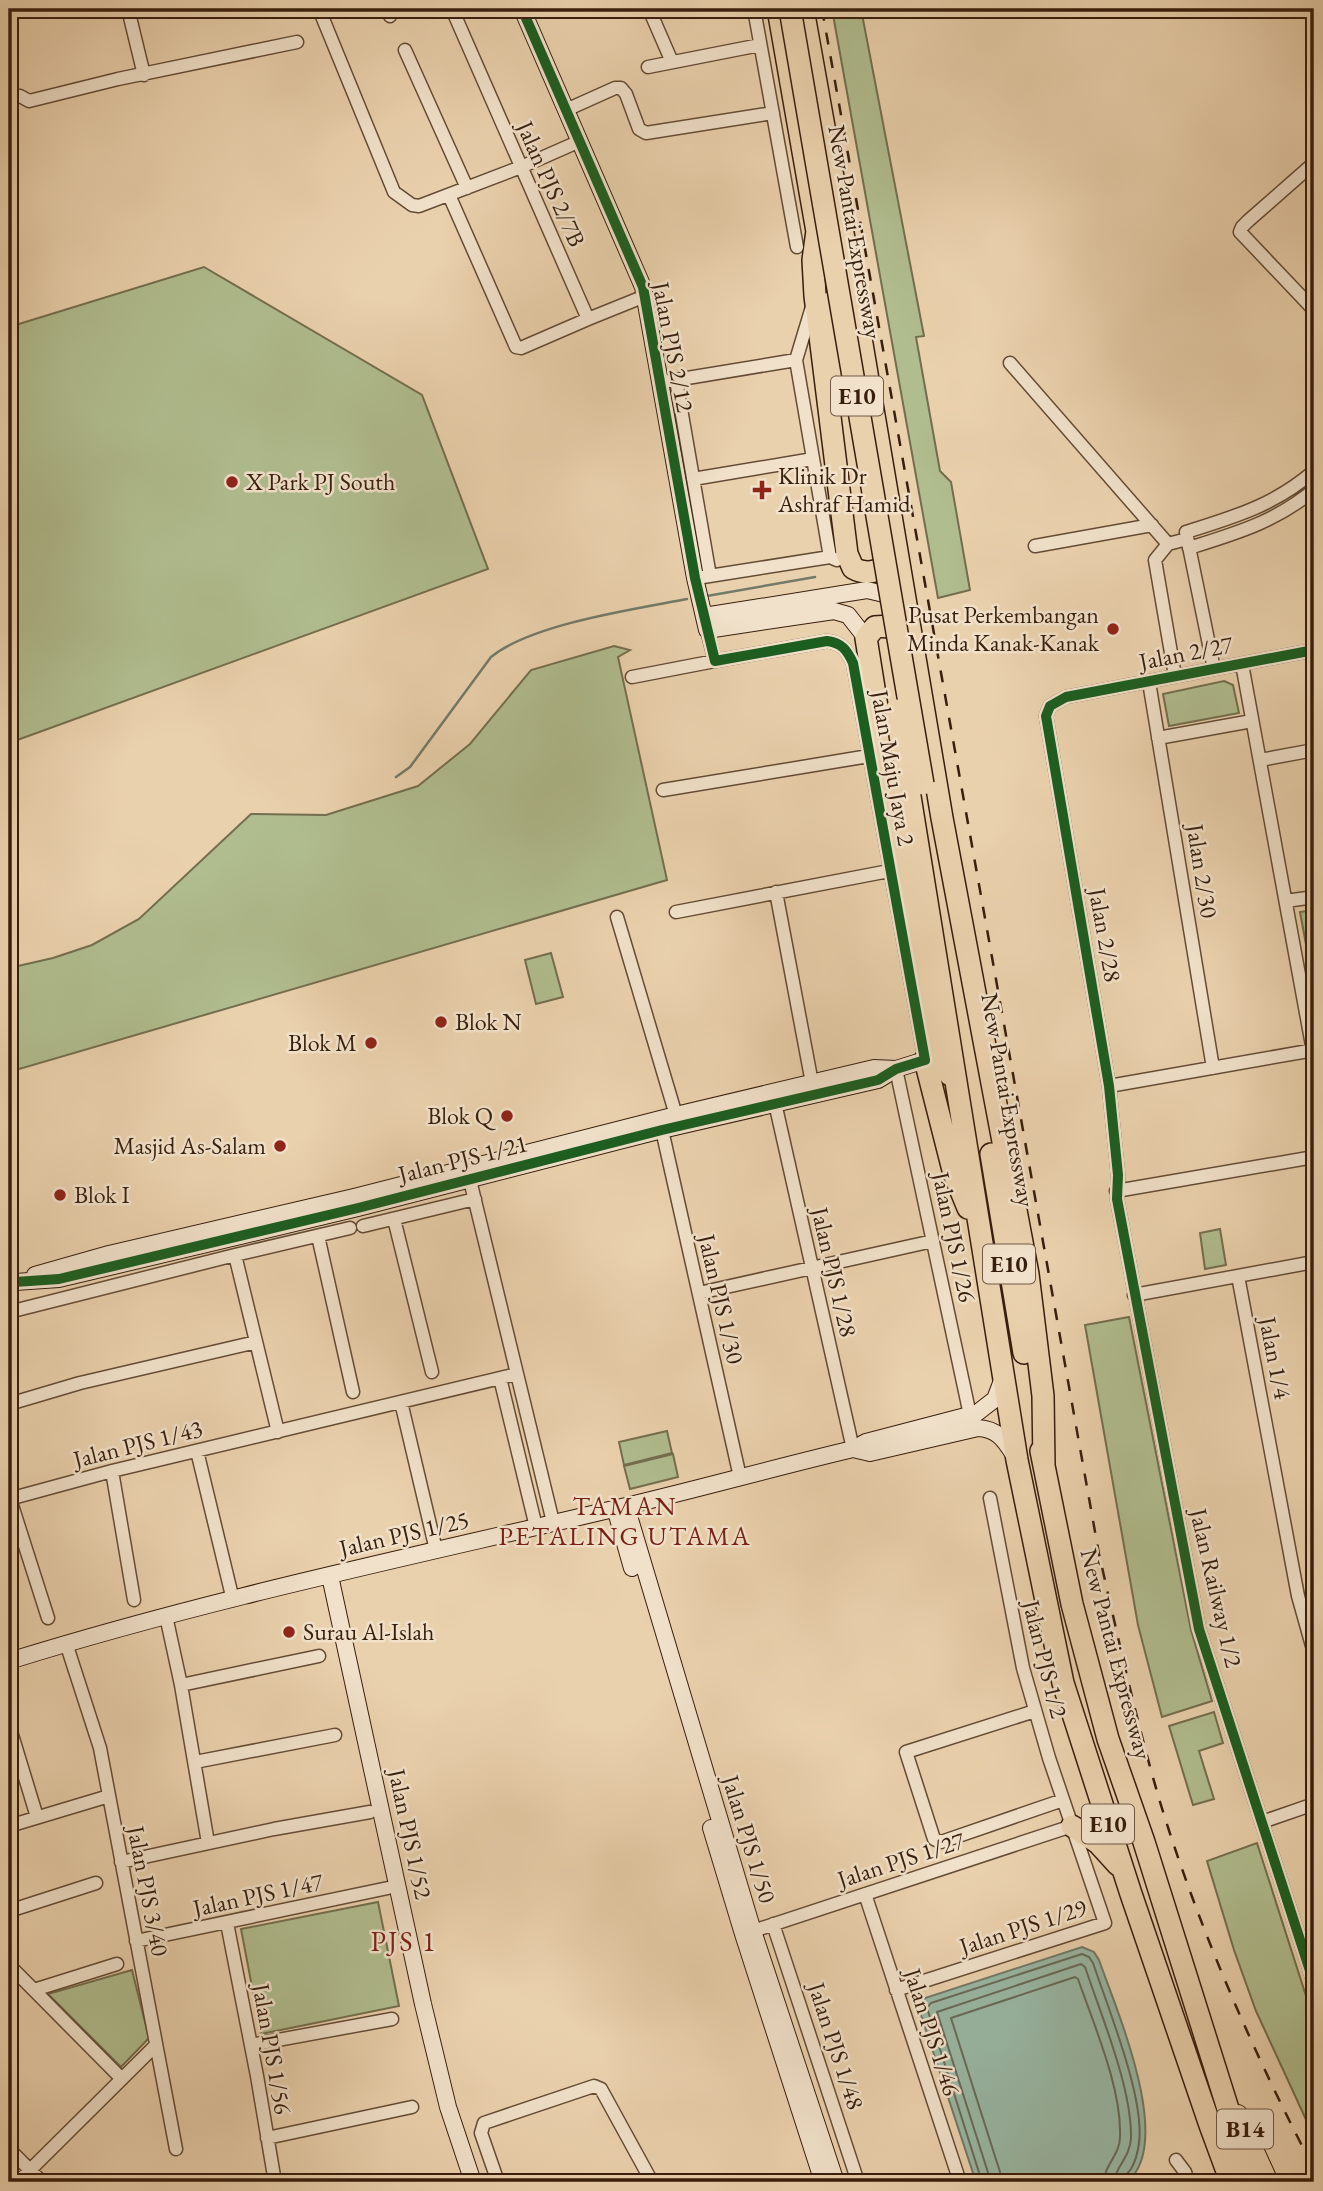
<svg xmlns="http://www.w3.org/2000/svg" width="1323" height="2191" font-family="'EB Garamond',serif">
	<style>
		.green { fill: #b0bd8f; stroke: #746e4e; stroke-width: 2 }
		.water { fill: #99b8a5; stroke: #727a68; stroke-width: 2 }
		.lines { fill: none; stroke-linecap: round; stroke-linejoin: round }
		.shore { stroke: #686b59; stroke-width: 2 }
		.stream { stroke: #727a68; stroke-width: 2.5 }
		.street-casing { stroke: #644b35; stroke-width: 15 }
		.secondary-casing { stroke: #381e0d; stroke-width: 18 }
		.primary-casing { stroke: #381e0d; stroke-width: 20 }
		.highway-casing { stroke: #381e0d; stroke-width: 24 }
		.street { stroke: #f1e1ca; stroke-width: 12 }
		.secondary { stroke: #f1e1ca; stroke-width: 16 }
		.primary { stroke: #ead1ad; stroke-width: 18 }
		.highway { stroke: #ead1ad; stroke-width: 21 }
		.rail { stroke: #381e0d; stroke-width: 2.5; stroke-dasharray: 12 12; stroke-linecap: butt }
		.highway-bridge-casing { stroke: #381e0d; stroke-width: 24; stroke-linecap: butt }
		.highway-bridge { stroke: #ead1ad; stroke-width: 21 }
		.cycleway-casing { stroke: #f1e1ca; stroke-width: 15 }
		.cycleway { stroke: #1b5e20; stroke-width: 10 }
		.poi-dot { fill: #8f2418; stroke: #f1e1ca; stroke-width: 2.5 }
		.labels { text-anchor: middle; stroke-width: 5; stroke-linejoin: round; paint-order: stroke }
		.shield { fill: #f1e1ca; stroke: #705846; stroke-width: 2 }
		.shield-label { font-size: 23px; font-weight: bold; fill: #381e0d }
		.street-label { font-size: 24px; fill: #381e0d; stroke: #f1e1ca }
		.poi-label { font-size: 24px; fill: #381e0d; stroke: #f1e1ca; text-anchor: start }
		.neighbourhood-label { font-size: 26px; letter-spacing: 2px; fill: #7a1f14; stroke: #f1e1ca }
		.quarter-label { font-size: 28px; letter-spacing: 2px; fill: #7a1f14; stroke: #f1e1ca }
	</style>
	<rect width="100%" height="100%" fill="#ead1ad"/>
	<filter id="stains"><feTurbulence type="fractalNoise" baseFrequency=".00286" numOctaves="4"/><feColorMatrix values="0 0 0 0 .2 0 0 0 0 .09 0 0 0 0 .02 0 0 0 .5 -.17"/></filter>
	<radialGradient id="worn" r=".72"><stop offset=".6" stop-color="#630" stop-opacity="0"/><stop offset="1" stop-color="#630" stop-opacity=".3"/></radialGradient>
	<path class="green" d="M 832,9 L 861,9 L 924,336 L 916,337 L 940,471 L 951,482 L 970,590 L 938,598 Z
		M 204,267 L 422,395 L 488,569 L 9,743 L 9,327 Z
		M 614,646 L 630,650 L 618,657 L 667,880 L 9,1072 L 9,968 L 53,958 L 92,945 L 139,919 L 251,814 L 326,815 L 418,786 L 470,744 L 531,670 Z
		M 1224,681 L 1233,685 L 1239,713 L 1169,726 L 1163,694 Z
		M 1314,910 L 1314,988 L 1300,912 Z
		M 551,953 L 563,997 L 536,1004 L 525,960 Z
		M 1220,1229 L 1226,1265 L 1205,1269 L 1200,1233 Z
		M 1129,1317 L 1191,1630 L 1212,1701 L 1162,1717 L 1138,1625 L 1085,1325 Z
		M 667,1431 L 672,1453 L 624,1465 L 619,1442 Z
		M 673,1454 L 678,1477 L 630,1489 L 624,1466 Z
		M 1214,1712 L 1223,1743 L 1199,1751 L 1214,1799 L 1193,1805 L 1169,1726 Z
		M 1257,1843 L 1314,2021 L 1314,2137 L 1256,2011 L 1234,1950 L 1207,1861 Z
		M 378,1902 L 399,2006 L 261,2034 L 241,1929 Z
		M 132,1970 L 149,2038 L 121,2067 L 48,1994 Z"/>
	<path class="water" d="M 1082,1947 L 1094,1952 L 1099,1960 C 1116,2009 1175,2143 1127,2182 L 976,2182 L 919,2009 L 925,1998 Z"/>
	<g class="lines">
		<path class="shore" d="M 982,2182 L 927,2008 L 931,2003 L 1082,1954 L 1089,1957 L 1093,1963 C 1108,2008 1145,2098 1139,2143 C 1138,2151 1135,2162 1131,2169 C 1127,2174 1124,2175 1123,2182
			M 991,2182 L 937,2012 L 1081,1964 L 1085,1967 C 1101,2015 1132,2088 1131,2138 C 1130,2158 1115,2167 1114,2182
			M 1001,2182 L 1000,2172 L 951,2018 L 1075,1977 L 1078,1979 C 1094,2025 1122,2089 1120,2137 C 1120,2155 1104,2165 1104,2182"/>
		<path class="stream" d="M 707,596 L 815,577
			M 396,777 L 410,767 L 491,657 C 531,624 635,609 687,599"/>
		<g class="street-casing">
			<path id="street" d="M 128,9 L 144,75
				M 319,9 L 394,192 L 412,205 L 419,206 L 521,167 L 580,141
				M 387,9 L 390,16
				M 452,9 L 588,319 L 645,296
				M 649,9 L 672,62
				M 754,9 L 797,247
				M 405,50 L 467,188
				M 648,67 L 760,45
				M 20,96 L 29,101 L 118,79 L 297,42
				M 566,110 L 615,88 L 621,88 L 626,94 L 639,129 L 646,133 L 773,113
				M 1314,163 L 1248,221 L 1242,227 L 1240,232 L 1314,310
				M 449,195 L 516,347 L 521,348 L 588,319
				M 812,307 L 796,360 L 830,557
				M 1010,363 L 1168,544
				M 676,380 L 710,576
				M 669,381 L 796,360
				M 693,479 L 813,459
				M 1035,546 L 1152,525
				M 1189,548 C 1237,533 1275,522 1314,490
				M 703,577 L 830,557 L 837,560
				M 707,630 L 715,661 L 827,641 C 842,643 847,650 853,663 L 925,1060
				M 1314,650 L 1066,697 L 1050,706 L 1046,716 L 1109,1086 L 1118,1175 L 1117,1199 L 1199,1629 L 1314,1983
				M 1242,664 L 1313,1051
				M 1214,669 L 1186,532 C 1234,517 1275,505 1314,471
				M 1175,676 L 1155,560 L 1168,544 L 1187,539
				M 632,677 L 715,661
				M 1149,682 L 1213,1068
				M 1158,738 L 1252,721
				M 1260,760 L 1314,750
				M 663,790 L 869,756
				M 776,892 L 812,1083
				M 1286,901 L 1314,897
				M 676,912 L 889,871
				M 617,917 L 678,1122
				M 896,1069 L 970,1415
				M 1109,1086 L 1314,1050
				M 775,1103 L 853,1449
				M 662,1130 L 740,1477
				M 468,1172 L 553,1522
				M 1116,1191 L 1314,1157
				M 394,1219 L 432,1372
				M 363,1226 L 475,1199
				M 318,1236 L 353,1392
				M 235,1255 L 278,1432
				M 1238,1276 L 1298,1596 L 1314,1653
				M 699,1293 L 933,1241
				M 1134,1295 L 1314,1262
				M 9,1312 L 235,1255 L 350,1228
				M 500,1378 L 536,1527
				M 401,1402 L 436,1550
				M 9,1404 L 80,1383 L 256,1342
				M 197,1451 L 233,1600
				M 112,1471 L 134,1600
				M 9,1499 L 112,1471 L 517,1374
				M 10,1499 L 48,1618
				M 166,1616 L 181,1685 L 208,1843
				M 66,1643 L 100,1748 L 176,2149
				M 181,1685 L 319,1656
				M 1035,1711 L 906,1752 L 934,1839 L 941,1842 L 1063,1800
				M 9,1725 L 37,1817
				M 195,1762 L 335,1735
				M 1262,1822 L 1314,1804
				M 9,1826 L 109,1796
				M 121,1862 L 274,1829 L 370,1812
				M 865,1894 L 960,2182
				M 9,1911 L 96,1883
				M 227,1923 L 257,2076 L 275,2182
				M 773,1924 L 858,2182
				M 747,1933 L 1072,1826
				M 136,1941 L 388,1888
				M 9,1965 L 122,2079
				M 34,1990 L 117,1964
				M 896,1990 L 1105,1923 L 1049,1758 L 1023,1668 L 990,1498
				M 251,2045 L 392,2019
				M 267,2138 L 412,2107
				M 9,2149 L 42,2182
				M 1176,2160 L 1185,2172 L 1188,2182
				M 18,2182 L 156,2045
				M 498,2182 L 481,2133 L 484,2123 L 594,2086 L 601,2089 L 652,2182"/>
		</g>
		<g class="secondary-casing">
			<path id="secondary" d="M 522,9 L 643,287 L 695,578 L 707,630 L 834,611 L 848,615 L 866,638
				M 704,616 L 867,590 L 884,594 L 895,604
				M 35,1275 L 109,1254 L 354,1197 L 676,1115 L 874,1068 L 896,1069
				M 15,1282 L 59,1279 L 358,1208 L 662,1130 L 878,1080 L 896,1069 L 925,1060
				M 853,1449 L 870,1453 L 978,1428 C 997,1429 1004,1439 1014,1455
				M 626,1506 L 753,1931 L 836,2182
				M 615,1508 L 632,1568
				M 330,1576 L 423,2004 L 448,2107 L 473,2182
				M 9,1661 C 211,1598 420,1555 626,1506 C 702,1488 777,1467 853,1449 L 866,1442 L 977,1413 L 995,1399 L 1003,1378
				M 711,1828 L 743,1934 L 823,2182"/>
		</g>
		<g class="primary-casing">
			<path id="primary" d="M 1238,2114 L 1269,2182"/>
		</g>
		<g class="highway-casing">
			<path id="highway" d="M 778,9 L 819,243
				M 803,9 L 848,261 L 942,818 L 1028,1274 L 1043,1396 L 1044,1465
				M 817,231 L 813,260 L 815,296 L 847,554 L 853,568 C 869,577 887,570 893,553
				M 829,303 L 840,366
				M 907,642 C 898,629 891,625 875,627 L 866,638 L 925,1007 L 937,1051 L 950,1075
				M 908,784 L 1017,1460 L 1063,1683 L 1131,1894 L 1210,2125 L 1231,2182
				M 925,1060 L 954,1174 L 968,1208
				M 991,1154 L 1024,1353
				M 1041,1451 L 1072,1604 L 1108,1739 L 1144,1842 L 1251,2182
				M 1072,1826 L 1098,1843 L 1118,1865"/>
		</g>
		<use href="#street" class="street"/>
		<use href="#secondary" class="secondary"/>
		<use href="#primary" class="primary"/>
		<use href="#highway" class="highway"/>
		<path class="rail" d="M 822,9 L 1099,1554 C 1118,1637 1136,1720 1160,1802 C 1199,1929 1253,2052 1314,2169"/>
		<g class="highway-bridge-casing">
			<path id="highway-bridge" d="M 790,9 L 923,784
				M 896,710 L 908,784"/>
		</g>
		<use href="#highway-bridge" class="highway-bridge"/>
		<g class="cycleway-casing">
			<path id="cycleway" d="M 1314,650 L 1066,697 L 1050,706 L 1046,716 L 1109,1086 L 1118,1175 L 1117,1199 L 1199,1629 L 1314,1983
				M 15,1282 L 59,1279 L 358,1208 L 662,1130 L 878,1080 L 896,1069 L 925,1060 L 853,663 C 847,650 842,643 827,641 L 715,661 L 695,578 L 643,287 L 522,9"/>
		</g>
		<use href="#cycleway" class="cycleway"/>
	</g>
	<g class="poi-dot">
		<circle cx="232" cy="482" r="7"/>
		<path d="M758.5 479.5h7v7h7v7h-7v7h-7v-7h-7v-7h7z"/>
		<circle cx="1113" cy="629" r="7"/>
		<circle cx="441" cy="1022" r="7"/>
		<circle cx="371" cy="1043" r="7"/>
		<circle cx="507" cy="1116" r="7"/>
		<circle cx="280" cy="1146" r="7"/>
		<circle cx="60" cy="1195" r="7"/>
		<circle cx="289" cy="1632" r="7"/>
	</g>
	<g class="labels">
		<g class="shield">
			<rect x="831" y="376.5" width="52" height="39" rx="5"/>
			<rect x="983" y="1244.5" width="52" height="39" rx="5"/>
			<rect x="1082" y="1804.5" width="52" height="39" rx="5"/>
			<rect x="1217" y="2109.5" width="56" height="39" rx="5"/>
		</g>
		<g class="shield-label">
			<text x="857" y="404">E10</text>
			<text x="1009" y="1272">E10</text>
			<text x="1108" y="1832">E10</text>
			<text x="1245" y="2137">B14</text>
		</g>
		<g class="street-label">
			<text transform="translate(551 184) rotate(66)" y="8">Jalan PJS 2/7B</text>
			<text transform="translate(855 232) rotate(80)" y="8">New Pantai Expressway</text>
			<text transform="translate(673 347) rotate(79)" y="8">Jalan PJS 2/12</text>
			<text transform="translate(1186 653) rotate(-11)" y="8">Jalan 2/27</text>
			<text transform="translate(893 768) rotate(80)" y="8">Jalan Maju Jaya 2</text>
			<text transform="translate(1202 871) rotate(81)" y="8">Jalan 2/30</text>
			<text transform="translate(1105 935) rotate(80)" y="8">Jalan 2/28</text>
			<text transform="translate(1008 1100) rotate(80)" y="8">New Pantai Expressway</text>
			<text transform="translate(463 1159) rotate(-14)" y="8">Jalan PJS 1/21</text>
			<text transform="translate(954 1237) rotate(78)" y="8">Jalan PJS 1/26</text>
			<text transform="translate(834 1272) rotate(77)" y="8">Jalan PJS 1/28</text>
			<text transform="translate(721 1299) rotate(77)" y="8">Jalan PJS 1/30</text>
			<text transform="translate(1275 1358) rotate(79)" y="8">Jalan 1/4</text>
			<text transform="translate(138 1444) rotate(-14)" y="8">Jalan PJS 1/43</text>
			<text transform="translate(404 1534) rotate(-13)" y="8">Jalan PJS 1/25</text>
			<text transform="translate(1216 1588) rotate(77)" y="8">Jalan Railway 1/2</text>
			<text transform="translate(1116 1654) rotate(75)" y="8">New Pantai Expressway</text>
			<text transform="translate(1045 1659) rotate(76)" y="8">Jalan PJS 1/2</text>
			<text transform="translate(410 1834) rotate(78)" y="8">Jalan PJS 1/52</text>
			<text transform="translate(749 1839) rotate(73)" y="8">Jalan PJS 1/50</text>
			<text transform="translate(901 1860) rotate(-18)" y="8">Jalan PJS 1/27</text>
			<text transform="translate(148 1891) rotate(79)" y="8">Jalan PJS 3/40</text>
			<text transform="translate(258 1895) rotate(-12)" y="8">Jalan PJS 1/47</text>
			<text transform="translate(1023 1927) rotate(-18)" y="8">Jalan PJS 1/29</text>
			<text transform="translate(932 2032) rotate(72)" y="8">Jalan PJS 1/46</text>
			<text transform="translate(836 2046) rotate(72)" y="8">Jalan PJS 1/48</text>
			<text transform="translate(272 2049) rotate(80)" y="8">Jalan PJS 1/56</text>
		</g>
		<g class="poi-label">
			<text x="778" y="484">Klinik Dr<tspan x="778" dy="28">Ashraf Hamid</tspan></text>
			<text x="246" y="490">X Park PJ South</text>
			<text x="1099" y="623" text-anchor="end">Pusat Perkembangan<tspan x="1099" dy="28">Minda Kanak-Kanak</tspan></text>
			<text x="455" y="1030">Blok N</text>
			<text x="357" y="1051" text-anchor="end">Blok M</text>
			<text x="493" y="1124" text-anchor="end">Blok Q</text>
			<text x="266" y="1154" text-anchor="end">Masjid As-Salam</text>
			<text x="74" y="1203">Blok I</text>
			<text x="303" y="1640">Surau Al-Islah</text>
		</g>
		<g class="neighbourhood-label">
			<text x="625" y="1515">TAMAN<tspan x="625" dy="30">PETALING UTAMA</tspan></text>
		</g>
		<g class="quarter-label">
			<text x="404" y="1951">PJS 1</text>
		</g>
	</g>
	<rect width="1323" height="2191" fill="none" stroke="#ead1ad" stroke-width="35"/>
	<rect x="10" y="10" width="1302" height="2170" fill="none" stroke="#381e0d" stroke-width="3.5"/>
	<rect x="18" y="18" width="1288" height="2156" fill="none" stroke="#381e0d" stroke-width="2"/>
	<rect width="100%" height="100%" filter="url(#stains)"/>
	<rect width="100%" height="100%" fill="url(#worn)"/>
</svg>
